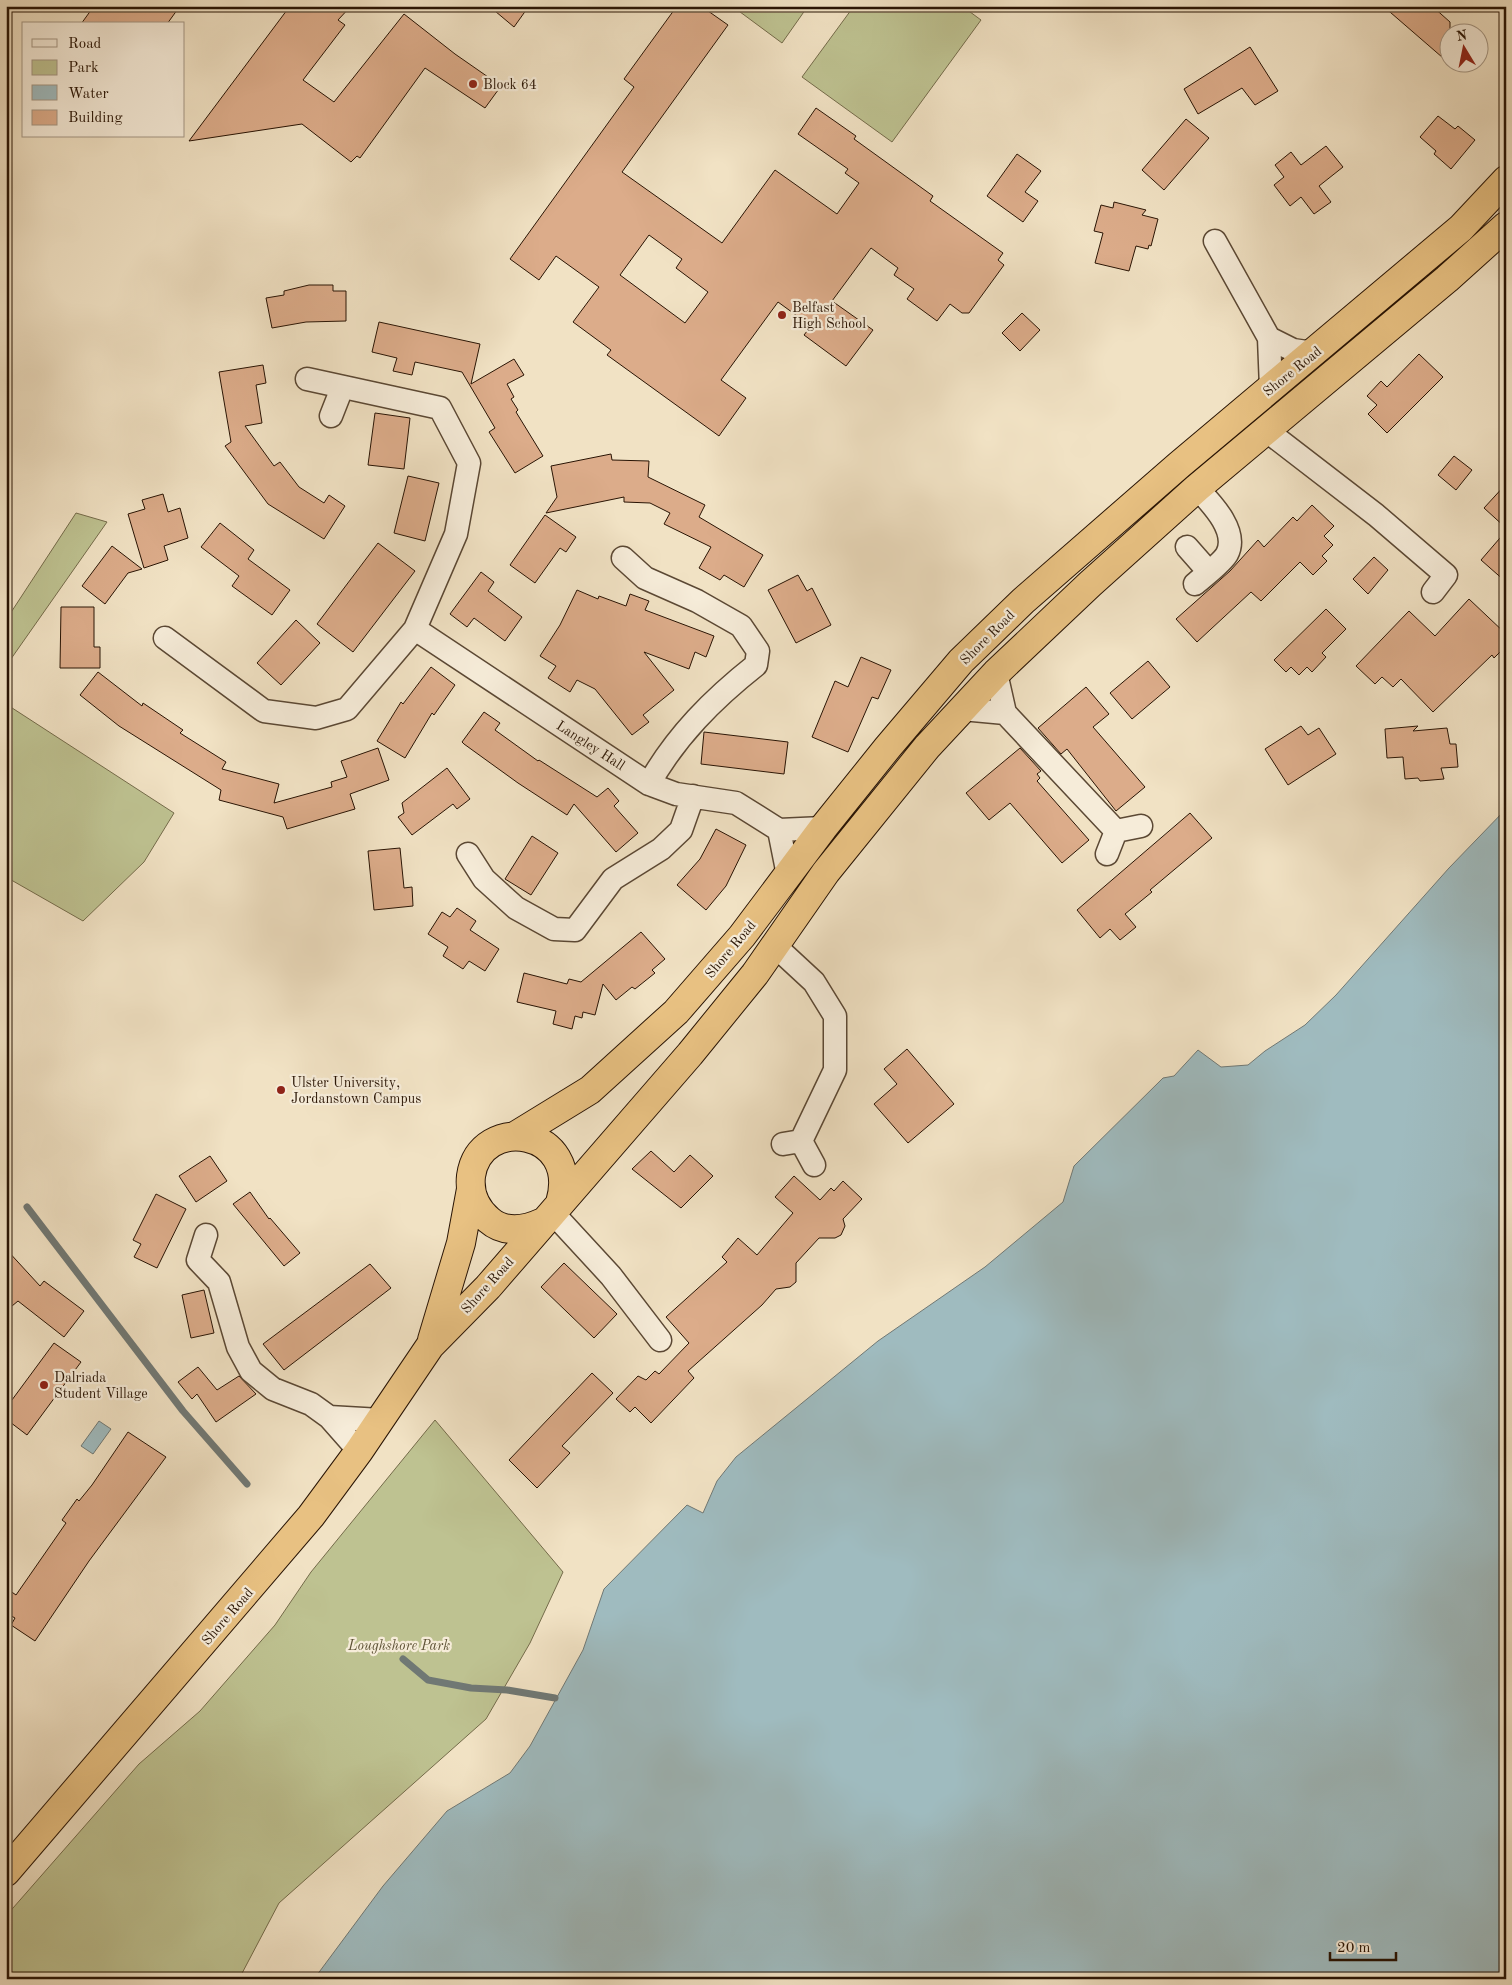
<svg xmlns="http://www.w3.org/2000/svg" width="1512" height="1985" font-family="'Old Standard TT',serif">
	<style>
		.green { fill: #bec291; stroke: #746b4a }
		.water { fill: #9fbbbf; stroke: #707874 }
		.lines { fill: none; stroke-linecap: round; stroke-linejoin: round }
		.stream { stroke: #707874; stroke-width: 7 }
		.building { fill: #dcac8a; stroke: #291404; fill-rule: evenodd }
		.minor-casing { stroke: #5b4834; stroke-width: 25 }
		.trunk-casing { stroke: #291404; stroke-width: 30 }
		.minor { stroke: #f6ecd9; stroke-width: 22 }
		.trunk { stroke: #e8c182; stroke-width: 28 }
		.poi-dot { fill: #8f2418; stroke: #f6ecd9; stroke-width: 2 }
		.labels { text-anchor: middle; stroke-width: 4.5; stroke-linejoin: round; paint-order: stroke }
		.poi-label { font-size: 14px; fill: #291404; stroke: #f6ecd9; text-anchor: start }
		.street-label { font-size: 14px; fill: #291404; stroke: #f6ecd9 }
		.park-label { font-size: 14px; font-style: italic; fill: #5d5135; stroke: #f6ecd9 }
	</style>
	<rect width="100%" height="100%" fill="#f1e2c4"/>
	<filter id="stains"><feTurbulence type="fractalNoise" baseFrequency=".004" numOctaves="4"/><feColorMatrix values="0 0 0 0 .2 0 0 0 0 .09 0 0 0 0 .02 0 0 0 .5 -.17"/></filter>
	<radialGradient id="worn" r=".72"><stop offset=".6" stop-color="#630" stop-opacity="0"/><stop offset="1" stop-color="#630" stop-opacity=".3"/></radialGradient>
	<path class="green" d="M 732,6 L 808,6 L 782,43 Z
		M 854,6 L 962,6 L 981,20 L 892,142 L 802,77 Z
		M 76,513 L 107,522 L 6,666 L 6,620 Z
		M 6,704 L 174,813 L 144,862 L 83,921 L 6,877 Z
		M 435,1420 L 563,1572 L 530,1643 L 486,1719 L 279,1903 L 239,1979 L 6,1979 L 6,1916 L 139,1764 L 200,1711 L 275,1625 L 311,1572 Z"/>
	<path class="water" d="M 1506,809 L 1506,1979 L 314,1979 L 383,1886 L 447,1811 L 510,1773 L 530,1746 L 583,1650 L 604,1589 L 687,1505 L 703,1513 L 717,1481 L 736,1457 L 878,1341 L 985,1267 L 1063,1202 L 1074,1166 L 1163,1078 L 1174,1076 L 1198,1050 L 1221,1067 L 1248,1065 L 1265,1051 L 1305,1025 L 1336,995 L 1449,868 Z
		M 99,1421 L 111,1429 L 93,1454 L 81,1446 Z"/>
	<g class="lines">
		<path class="stream" d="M 27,1207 L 183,1411 L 247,1484
			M 403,1659 L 428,1680 L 471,1688 L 507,1690 L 555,1698"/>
	</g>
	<path class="building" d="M 94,6 L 180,6 L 167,24 L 81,24 Z
		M 290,6 L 351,6 L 338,20 L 345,25 L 303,80 L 334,102 L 404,14 L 455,54 L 501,86 L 485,108 L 425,68 L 360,158 L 357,156 L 351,162 L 302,124 L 189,141 Z
		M 489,6 L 529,6 L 514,27 Z
		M 677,6 L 701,6 L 728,25 L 622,172 L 722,243 L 775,170 L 837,214 L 859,183 L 845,173 L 848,169 L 798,134 L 816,108 L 856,136 L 854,139 L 933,196 L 930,201 L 1003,253 L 998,260 L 1004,265 L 969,313 L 962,313 L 950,304 L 937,321 L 907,299 L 914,289 L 894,275 L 898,268 L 871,248 L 832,301 L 873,330 L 846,366 L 804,335 L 811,326 L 778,302 L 721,380 L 746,398 L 719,436 L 607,355 L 611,350 L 573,322 L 599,287 L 556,256 L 539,280 L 510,259 L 634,87 L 624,79 ZM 649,235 L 682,259 L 676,268 L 708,292 L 685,323 L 620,275 Z
		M 1383,6 L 1432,6 L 1450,22 L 1450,64 Z
		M 1250,47 L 1278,91 L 1255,105 L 1242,88 L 1198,114 L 1184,89 Z
		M 1438,116 L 1455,129 L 1458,126 L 1475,140 L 1451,169 L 1434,154 L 1436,151 L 1420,137 Z
		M 1186,119 L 1209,138 L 1164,190 L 1142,170 Z
		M 1326,146 L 1343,167 L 1319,186 L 1331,202 L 1314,214 L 1301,197 L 1290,206 L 1274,185 L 1284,177 L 1275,165 L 1291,152 L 1301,165 Z
		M 1017,154 L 1041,171 L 1025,192 L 1038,201 L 1023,222 L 987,196 Z
		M 1114,202 L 1146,210 L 1142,215 L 1158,219 L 1151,246 L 1149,245 L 1148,249 L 1136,246 L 1129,271 L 1095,263 L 1103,233 L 1094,231 L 1101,205 L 1113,208 Z
		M 309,285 L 333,285 L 333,291 L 346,291 L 346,321 L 306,322 L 272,328 L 266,298 L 284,295 L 284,291 Z
		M 1022,313 L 1040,330 L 1020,351 L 1002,333 Z
		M 379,322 L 480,344 L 471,384 L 514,359 L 524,375 L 507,384 L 514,397 L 511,399 L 518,410 L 516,412 L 543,456 L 515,473 L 489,432 L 495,428 L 462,372 L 415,362 L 412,375 L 393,371 L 397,358 L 372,352 Z
		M 1419,354 L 1443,377 L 1387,433 L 1368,414 L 1377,405 L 1367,396 L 1381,381 L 1387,387 Z
		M 263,365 L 266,383 L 256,385 L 262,423 L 245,426 L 274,466 L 280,462 L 299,487 L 324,503 L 329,495 L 345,506 L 324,539 L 268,504 L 225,446 L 231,442 L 219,372 Z
		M 375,413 L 410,418 L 404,469 L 368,465 Z
		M 611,454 L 612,460 L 649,461 L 648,477 L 705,505 L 699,517 L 763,555 L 744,587 L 724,575 L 720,580 L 699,568 L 711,547 L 664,524 L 670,513 L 650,503 L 624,502 L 624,497 L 546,513 L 557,497 L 551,466 Z
		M 1454,456 L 1472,470 L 1456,490 L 1438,475 Z
		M 408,476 L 439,483 L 425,541 L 394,533 Z
		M 1506,484 L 1506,528 L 1484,508 Z
		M 163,494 L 168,512 L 180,508 L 188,538 L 164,546 L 168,560 L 144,568 L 128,514 L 145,509 L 142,500 Z
		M 1312,505 L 1334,526 L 1324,536 L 1333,545 L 1322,556 L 1327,561 L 1313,575 L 1300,562 L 1261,601 L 1251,592 L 1197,642 L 1176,619 L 1230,571 L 1258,540 L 1264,547 L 1293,517 L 1297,521 Z
		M 545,515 L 576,537 L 566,552 L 560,548 L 535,583 L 510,565 Z
		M 220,523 L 254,550 L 248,559 L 290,590 L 272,615 L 232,586 L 239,576 L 201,547 Z
		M 1506,531 L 1506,582 L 1481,560 Z
		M 378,543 L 415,571 L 353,652 L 317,624 Z
		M 112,546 L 142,569 L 128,573 L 105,604 L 82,586 Z
		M 1374,557 L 1388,570 L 1368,594 L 1353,579 Z
		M 481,572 L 494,582 L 488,591 L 522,617 L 505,641 L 474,618 L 467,627 L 450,614 Z
		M 798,575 L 807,591 L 812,588 L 831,625 L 796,643 L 768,590 Z
		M 577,590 L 598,599 L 599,596 L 626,606 L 630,594 L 649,601 L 645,610 L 714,636 L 706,657 L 695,652 L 689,669 L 644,652 L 674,690 L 643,715 L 649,722 L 632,735 L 595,689 L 577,680 L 570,692 L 548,678 L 556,666 L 540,656 L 560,625 Z
		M 1469,599 L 1506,634 L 1506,646 L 1494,658 L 1492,655 L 1433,712 L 1401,679 L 1393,687 L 1382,677 L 1375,684 L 1356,666 L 1409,611 L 1435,636 Z
		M 61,607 L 94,607 L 94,647 L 100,647 L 100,668 L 60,668 Z
		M 1326,609 L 1346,629 L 1322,653 L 1326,657 L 1312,672 L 1307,667 L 1299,675 L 1291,667 L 1286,672 L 1274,660 Z
		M 296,620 L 320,643 L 281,685 L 257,663 Z
		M 861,657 L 891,670 L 878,699 L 872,697 L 848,752 L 812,737 L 835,681 L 848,687 Z
		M 1148,661 L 1170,687 L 1132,719 L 1110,693 Z
		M 431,667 L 455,685 L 434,715 L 432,713 L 405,758 L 377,741 L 401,702 L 403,704 Z
		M 98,672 L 142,706 L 143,703 L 183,730 L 180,733 L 226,762 L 222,769 L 279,784 L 274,803 L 332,787 L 331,782 L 347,777 L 341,761 L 378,748 L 389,780 L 350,794 L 355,809 L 287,829 L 283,817 L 219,800 L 221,790 L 119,726 L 80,695 Z
		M 1086,687 L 1109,714 L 1093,727 L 1145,787 L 1116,811 L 1067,749 L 1061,754 L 1038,728 Z
		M 484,712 L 500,723 L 495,730 L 538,761 L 539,760 L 597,797 L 608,788 L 619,801 L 614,806 L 638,833 L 616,852 L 574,804 L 567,815 L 518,783 L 464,744 L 462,742 Z
		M 1301,726 L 1308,735 L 1319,728 L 1336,754 L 1288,785 L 1265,749 Z
		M 1418,726 L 1413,731 L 1447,728 L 1450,744 L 1456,744 L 1458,767 L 1441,768 L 1444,779 L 1420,781 L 1418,778 L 1405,779 L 1403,757 L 1387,758 L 1385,729 Z
		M 704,732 L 788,742 L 784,774 L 701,764 Z
		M 1020,748 L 1041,771 L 1037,774 L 1040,778 L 1037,781 L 1089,840 L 1062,863 L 1010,803 L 989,820 L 966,793 Z
		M 447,768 L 470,799 L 457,809 L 453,804 L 412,835 L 398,817 L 404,813 L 402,803 Z
		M 1190,813 L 1212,838 L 1150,890 L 1152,892 L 1125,914 L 1136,927 L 1120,940 L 1110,929 L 1100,938 L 1077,910 Z
		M 716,829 L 746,845 L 726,886 L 706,910 L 677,885 L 700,859 Z
		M 532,836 L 558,853 L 531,895 L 505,879 Z
		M 400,848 L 404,888 L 412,887 L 413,906 L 374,910 L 368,851 Z
		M 457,908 L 476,921 L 470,930 L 499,949 L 485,971 L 469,961 L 463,969 L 443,956 L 448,947 L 428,934 L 442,912 L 450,917 Z
		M 641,932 L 665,959 L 652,970 L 655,973 L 635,989 L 632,987 L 616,1000 L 603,984 L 595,1015 L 583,1012 L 582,1018 L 575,1016 L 572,1029 L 553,1024 L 556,1011 L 517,1002 L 524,973 L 567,984 L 569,979 L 581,982 Z
		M 907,1049 L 954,1104 L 908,1143 L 874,1104 L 897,1084 L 884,1069 Z
		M 651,1151 L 674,1172 L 690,1155 L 713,1176 L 681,1208 L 632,1169 Z
		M 210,1156 L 227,1181 L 196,1202 L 179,1176 Z
		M 794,1176 L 820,1200 L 831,1188 L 834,1191 L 843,1181 L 862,1199 L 843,1219 L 845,1226 L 841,1235 L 835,1238 L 819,1238 L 796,1263 L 796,1282 L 790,1287 L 776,1289 L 762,1305 L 688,1371 L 694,1378 L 651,1423 L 635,1407 L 630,1412 L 616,1399 L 638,1376 L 646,1380 L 655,1371 L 659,1374 L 689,1343 L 666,1317 L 727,1262 L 722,1257 L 738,1238 L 757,1255 L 793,1213 L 775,1197 Z
		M 250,1192 L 269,1219 L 270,1218 L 300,1253 L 284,1266 L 233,1204 Z
		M 156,1194 L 186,1209 L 157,1268 L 134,1257 L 141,1244 L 133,1240 Z
		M 6,1249 L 40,1286 L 44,1281 L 84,1311 L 64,1337 L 18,1301 L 6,1311 Z
		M 564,1263 L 617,1314 L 594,1338 L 541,1287 Z
		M 370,1264 L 391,1288 L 284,1370 L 263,1344 Z
		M 204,1290 L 214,1333 L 191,1338 L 182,1295 Z
		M 54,1343 L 81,1362 L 27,1435 L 6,1419 L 6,1408 Z
		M 198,1367 L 217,1390 L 239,1376 L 256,1394 L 216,1422 L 197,1394 L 192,1399 L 178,1382 Z
		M 592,1373 L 613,1393 L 562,1446 L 570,1453 L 537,1488 L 509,1460 Z
		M 128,1432 L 166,1457 L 89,1561 L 35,1641 L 11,1625 L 15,1618 L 6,1613 L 6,1588 L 16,1595 L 66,1523 L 62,1520 L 77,1499 L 79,1501 L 92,1485 Z"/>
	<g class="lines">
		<g class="minor-casing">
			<path id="minor" d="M 1215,241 L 1269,338 L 1271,388
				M 1269,338 L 1293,350 L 1314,353
				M 331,416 L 342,388
				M 1267,431 L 1376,515 L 1446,575 L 1433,592
				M 1187,547 L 1209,572
				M 623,558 L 645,578 L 697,601 L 741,626 L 758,651 L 756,665 C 713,699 676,736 649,784
				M 1195,584 C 1203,577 1222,563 1227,554 C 1239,531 1211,503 1197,488
				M 415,629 L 649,784 L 676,794 L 736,803 L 779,830 L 823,828
				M 165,638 L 264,711 L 316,718 L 347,709 L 415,629 L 456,534 L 469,463 L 440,408 L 307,379
				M 962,709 L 1005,713 L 996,673
				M 1005,713 L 1116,831
				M 779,830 L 788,875
				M 468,854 L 484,879 L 516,908 L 554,929 L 575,930 L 613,879 L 661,849 L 681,830 L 693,796
				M 1107,854 L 1116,831 L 1141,826
				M 774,945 L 814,982 L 835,1016 L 835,1070 L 801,1141 L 783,1144
				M 801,1141 L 814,1165
				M 552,1212 L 611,1276 L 660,1340
				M 206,1235 L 198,1260 L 219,1282 L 238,1347 L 251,1371 L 273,1389 L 311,1404 L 329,1417 L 359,1451
				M 329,1417 L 381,1420"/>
		</g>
		<g class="trunk-casing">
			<path id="trunk" d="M 515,1136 L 590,1090 L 676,1012 L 742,936 L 823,828 L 888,747 L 961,661 L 1023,601 L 1179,465 L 1461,228 L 1506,180
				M 543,1222 C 526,1230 505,1234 489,1220 C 476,1209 469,1194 471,1176 C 480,1113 582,1128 560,1203
				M 432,1340 L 461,1243 L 471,1189
				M 6,1872 L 311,1516 L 359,1451 L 430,1346 L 488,1287 L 690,1054 L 755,974 L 826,872 L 927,747 L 996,673 L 1090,584 L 1197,488 L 1447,279 L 1506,226"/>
		</g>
		<use href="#minor" class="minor"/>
		<use href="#trunk" class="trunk"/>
	</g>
	<g class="poi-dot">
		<circle cx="473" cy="84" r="5"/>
		<circle cx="782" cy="315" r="5"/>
		<circle cx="281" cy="1090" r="5"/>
		<circle cx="44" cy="1385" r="5"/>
	</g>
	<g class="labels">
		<g class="poi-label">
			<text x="483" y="89">Block 64</text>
			<text x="792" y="312">Belfast<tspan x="792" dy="16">High School</tspan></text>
			<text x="291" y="1087">Ulster University,<tspan x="291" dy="16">Jordanstown Campus</tspan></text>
			<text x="54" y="1382">Dalriada<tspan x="54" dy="16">Student Village</tspan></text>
		</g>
		<g class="street-label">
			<text transform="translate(1292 371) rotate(-39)" y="5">Shore Road</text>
			<text transform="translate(987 637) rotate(-45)" y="5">Shore Road</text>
			<text transform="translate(591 745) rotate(33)" y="5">Langley Hall</text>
			<text transform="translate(730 949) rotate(-50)" y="5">Shore Road</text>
			<text transform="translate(487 1285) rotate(-48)" y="5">Shore Road</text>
			<text transform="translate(227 1616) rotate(-49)" y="5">Shore Road</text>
		</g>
		<g class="park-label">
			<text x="399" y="1650">Loughshore Park</text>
		</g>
	</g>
	<rect width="1512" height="1985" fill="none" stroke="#f1e2c4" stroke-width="25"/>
	<rect x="8" y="8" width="1497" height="1970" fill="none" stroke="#291404" stroke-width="2.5"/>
	<rect x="12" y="12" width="1487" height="1960" fill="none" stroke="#291404"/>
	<rect x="22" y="22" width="162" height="115" fill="#f6ecd9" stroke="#a49684"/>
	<rect x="32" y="39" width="25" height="8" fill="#f6ecd9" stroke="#a49684"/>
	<text x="68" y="48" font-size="15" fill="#291404">Road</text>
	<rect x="32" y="60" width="25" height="15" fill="#bec291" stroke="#a49684"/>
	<text x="68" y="72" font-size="15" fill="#291404">Park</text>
	<rect x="32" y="85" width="25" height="15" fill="#9fbbbf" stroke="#a49684"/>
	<text x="68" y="98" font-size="15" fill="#291404">Water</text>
	<rect x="32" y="110" width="25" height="15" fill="#dcac8a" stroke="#a49684"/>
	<text x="68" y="122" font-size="15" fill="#291404">Building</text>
	<g transform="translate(1464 48) rotate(350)"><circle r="24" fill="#f6ecd9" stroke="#a49684"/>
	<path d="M0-4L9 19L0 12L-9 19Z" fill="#8f2418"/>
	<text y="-8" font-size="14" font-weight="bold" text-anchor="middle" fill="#291404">N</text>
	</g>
	<path d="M1330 1952v8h66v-8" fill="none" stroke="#291404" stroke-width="2.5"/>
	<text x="1337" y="1952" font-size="15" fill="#291404" stroke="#f6ecd9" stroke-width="4" paint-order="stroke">20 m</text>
	<rect width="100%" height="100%" filter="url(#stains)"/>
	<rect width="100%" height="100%" fill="url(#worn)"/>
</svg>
